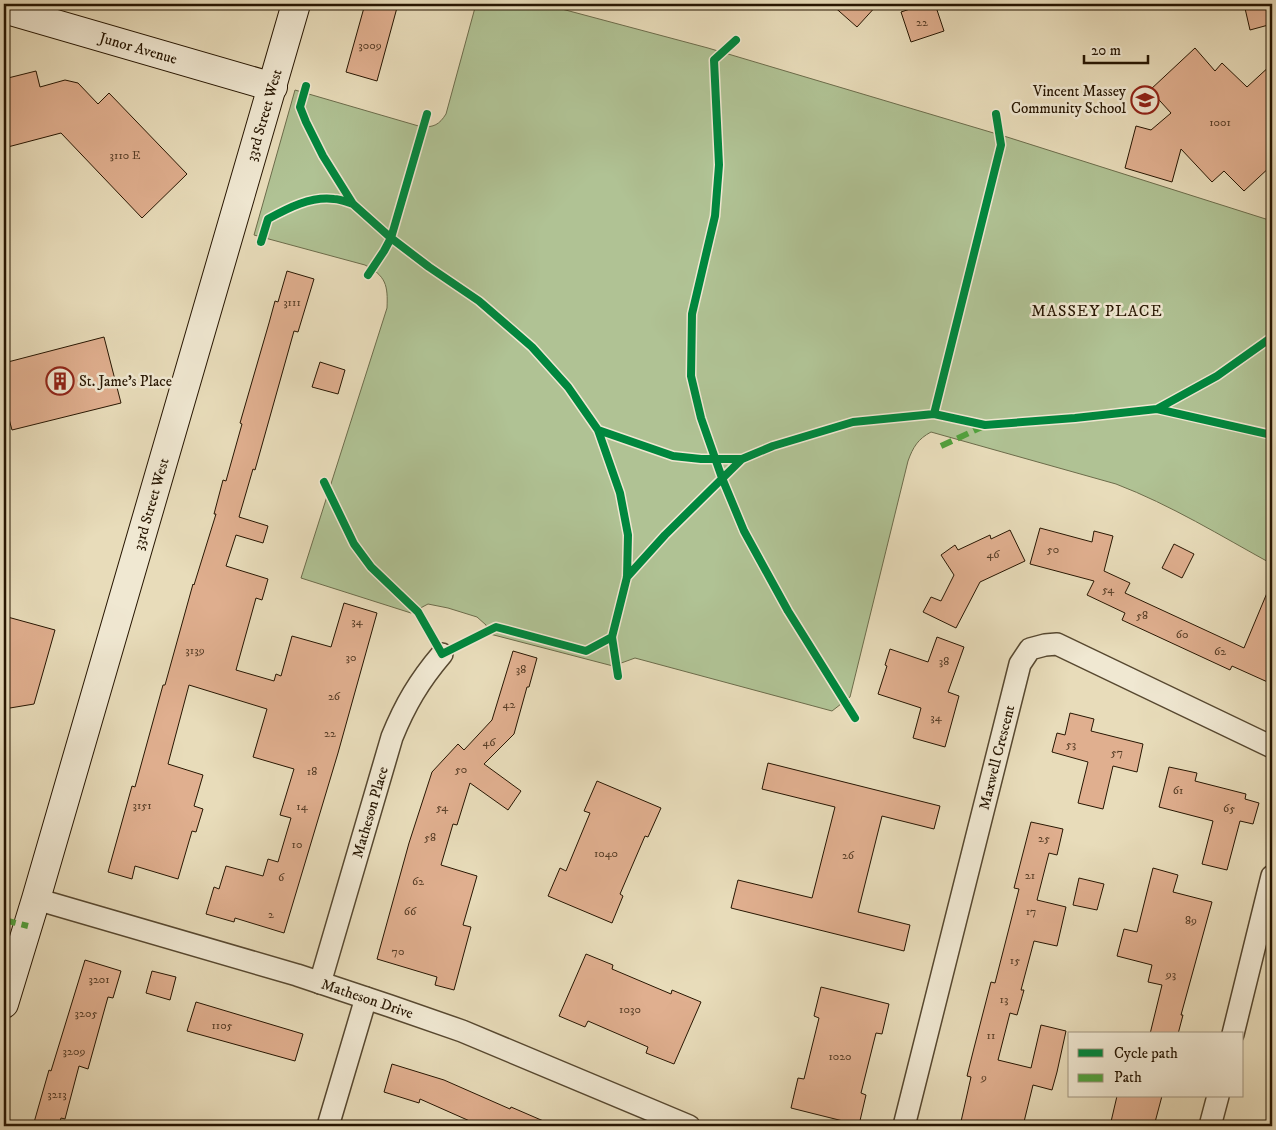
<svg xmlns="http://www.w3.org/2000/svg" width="1276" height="1130" font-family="'IM FELL DW Pica',serif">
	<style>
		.green { fill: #b0c294; stroke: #6c6c4b }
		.building { fill: #e0af8f; stroke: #271602 }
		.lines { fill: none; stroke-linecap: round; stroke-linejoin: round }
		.street-casing { stroke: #574830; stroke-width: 24 }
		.secondary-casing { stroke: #271602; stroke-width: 30 }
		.street { stroke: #f0e8d2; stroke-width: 21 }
		.secondary { stroke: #f0e8d2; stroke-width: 28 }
		.quiet { stroke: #51a13d; stroke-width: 6; stroke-dasharray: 12 6; stroke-linecap: butt }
		.cycleway-casing { stroke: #f0e8d2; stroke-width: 11 }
		.cycleway { stroke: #00873e; stroke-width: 8 }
		.labels { text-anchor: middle; stroke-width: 5; stroke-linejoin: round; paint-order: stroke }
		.number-label { font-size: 12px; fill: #553c25 }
		.street-label { font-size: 15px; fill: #271602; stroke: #f0e8d2 }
		.poi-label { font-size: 15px; fill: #271602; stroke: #f0e8d2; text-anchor: end }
		.neighbourhood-label { font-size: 16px; letter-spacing: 1px; fill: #271602; stroke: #f0e8d2 }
	</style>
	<rect width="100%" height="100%" fill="#e8dcba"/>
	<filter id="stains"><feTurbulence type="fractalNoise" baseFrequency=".004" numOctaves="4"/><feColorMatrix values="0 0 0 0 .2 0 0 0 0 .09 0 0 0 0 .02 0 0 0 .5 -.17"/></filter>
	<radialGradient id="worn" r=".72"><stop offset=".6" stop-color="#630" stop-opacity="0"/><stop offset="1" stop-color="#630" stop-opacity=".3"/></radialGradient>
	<path class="green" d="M 476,4 L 543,4 L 708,48 L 1007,137 L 1272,221 L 1272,564 C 1221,536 1171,505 1116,484 L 931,432 C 918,439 913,447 908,461 L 850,697 L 832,711 L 635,658 L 613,666 L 490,634 L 486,625 L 477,617 L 448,608 L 428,604 L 411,613 L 301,578 L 387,308 C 388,285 386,276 365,265 L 254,235 L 295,90 L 422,127 C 434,127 439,125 446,114 Z"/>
	<path class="building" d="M 365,4 L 398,4 L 377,81 L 346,72 Z
		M 831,4 L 878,4 L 857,27 Z
		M 925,4 L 935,4 L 944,31 L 911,42 L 901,12 Z
		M 1244,4 L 1272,4 L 1272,24 L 1250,30 Z
		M 1195,48 L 1215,71 L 1222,63 L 1247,87 L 1272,64 L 1272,165 L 1244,191 L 1224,171 L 1212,182 L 1181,149 L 1172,182 L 1125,168 L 1136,126 L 1151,130 L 1171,113 L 1150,90 Z
		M 36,71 L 40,87 L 65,80 L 78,83 L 98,104 L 109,93 L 187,174 L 142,218 L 61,133 L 4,148 L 4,79 Z
		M 287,271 L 314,279 L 298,332 L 294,331 L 255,470 L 253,469 L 239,517 L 268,526 L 263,543 L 236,535 L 226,566 L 268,579 L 262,600 L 256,598 L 236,670 L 274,681 L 276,674 L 281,676 L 292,636 L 331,647 L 344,603 L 377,613 L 338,753 L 284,933 L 235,918 L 234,922 L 206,914 L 214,887 L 219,889 L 226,866 L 263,876 L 268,859 L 278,862 L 291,818 L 280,815 L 294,769 L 253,757 L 267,709 L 189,685 L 168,764 L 203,775 L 194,806 L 203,809 L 196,832 L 192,831 L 178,879 L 135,866 L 132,879 L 108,872 L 132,786 L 135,787 L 163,685 L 165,685 L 193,584 L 194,585 L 216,514 L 214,514 L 223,480 L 226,481 L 242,424 L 240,423 L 269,323 L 275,301 L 278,302 Z
		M 104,337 L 121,403 L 12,430 L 6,408 L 4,408 L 4,363 Z
		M 320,362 L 345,370 L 338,394 L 312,387 Z
		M 1040,528 L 1092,542 L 1094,531 L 1113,536 L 1104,571 L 1130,583 L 1125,593 L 1244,648 L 1272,581 L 1272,684 L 1232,666 L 1230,670 L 1122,620 L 1125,613 L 1087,595 L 1094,581 L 1030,564 Z
		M 1010,530 L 1025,561 L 980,582 L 956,628 L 923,612 L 931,597 L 941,601 L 954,575 L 941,555 L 955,545 L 958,550 L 990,535 L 991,539 Z
		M 1174,544 L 1194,554 L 1182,578 L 1162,568 Z
		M 4,616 L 55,630 L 34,704 L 4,709 Z
		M 937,637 L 964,647 L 948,692 L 959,696 L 945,747 L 913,738 L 921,708 L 878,694 L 887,666 L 885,665 L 890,649 L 928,662 Z
		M 513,651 L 537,658 L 529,687 L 527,687 L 514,734 L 484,764 L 521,791 L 508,810 L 470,783 L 457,825 L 453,824 L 441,865 L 477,876 L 463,925 L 471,927 L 454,990 L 435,985 L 437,977 L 377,959 L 409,843 L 432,772 L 458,744 L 464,750 L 492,720 Z
		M 1070,713 L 1094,719 L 1091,731 L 1143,744 L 1137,772 L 1113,766 L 1103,809 L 1078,803 L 1088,762 L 1052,752 L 1057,733 L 1065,735 Z
		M 768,763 L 940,806 L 934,829 L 882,816 L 858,912 L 910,925 L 904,951 L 731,908 L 738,880 L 812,898 L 835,807 L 762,789 Z
		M 1169,767 L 1197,773 L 1195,781 L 1246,794 L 1245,799 L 1259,803 L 1253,824 L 1240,821 L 1227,870 L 1202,864 L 1213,821 L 1159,807 Z
		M 597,781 L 661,808 L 648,837 L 645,836 L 620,894 L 623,896 L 612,923 L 548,896 L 560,868 L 566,871 L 590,813 L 584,811 Z
		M 1031,822 L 1063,829 L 1057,855 L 1049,853 L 1037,900 L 1066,907 L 1057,946 L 1034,941 L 1021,990 L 1024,990 L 1017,1015 L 1010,1013 L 998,1060 L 1031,1068 L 1041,1025 L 1066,1031 L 1057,1072 L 1052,1090 L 1033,1085 L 1023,1126 L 960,1126 L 971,1077 L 967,1076 L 974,1048 L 991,982 L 995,983 L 1006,940 L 1019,889 L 1014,888 Z
		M 1153,868 L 1178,875 L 1173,892 L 1212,902 L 1181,1015 L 1183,1015 L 1178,1034 L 1150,1034 L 1162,985 L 1148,982 L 1152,965 L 1117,956 L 1124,929 L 1137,932 Z
		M 1079,878 L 1104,884 L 1097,910 L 1073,905 Z
		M 586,954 L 613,965 L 612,969 L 671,994 L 672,990 L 701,1002 L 674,1064 L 646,1053 L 648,1047 L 588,1021 L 585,1027 L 559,1016 Z
		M 85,960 L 121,971 L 113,998 L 108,997 L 88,1069 L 79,1066 L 65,1119 L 61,1118 L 59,1126 L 33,1126 L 49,1070 L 51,1071 Z
		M 152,971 L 176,977 L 170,1000 L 146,993 Z
		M 821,987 L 889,1004 L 882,1034 L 876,1033 L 861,1093 L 866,1095 L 859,1125 L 791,1108 L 798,1078 L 804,1079 L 819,1018 L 814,1016 Z
		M 196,1002 L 303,1034 L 295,1061 L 187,1031 Z
		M 392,1064 L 444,1080 L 510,1109 L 511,1107 L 555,1126 L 481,1126 L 420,1099 L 419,1103 L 384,1092 Z
		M 1117,1096 L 1162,1096 L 1154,1126 L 1110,1126 Z"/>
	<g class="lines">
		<g class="street-casing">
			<g id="street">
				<path id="s1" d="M 36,899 L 297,975 L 390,1006 L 462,1031 L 689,1126"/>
				<path id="s2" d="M 320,983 L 392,737 C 405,705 419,681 442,654"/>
				<path d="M 1233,1034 L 1272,876"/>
				<path d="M 328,1126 L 366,998"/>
				<path id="s3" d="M 904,1126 L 1020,664 L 1030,649 L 1045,645 L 1057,644 L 1272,747"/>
				<path d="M 1210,1126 L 1218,1096"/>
			</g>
		</g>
		<g class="secondary-casing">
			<g id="secondary">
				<path id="s4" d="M 4,9 L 273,87"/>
				<path id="s5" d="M 4,1004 L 36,899 L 296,4"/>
			</g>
		</g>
		<use href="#street" class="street"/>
		<use href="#secondary" class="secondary"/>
		<path class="quiet" d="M 941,446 L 984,426
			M 4,920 L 28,926"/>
		<g class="cycleway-casing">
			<path id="cycleway" d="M 736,40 L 714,60 L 719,165 L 715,216 L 692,314 L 691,376 L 701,418 L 722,478 L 744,531 L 788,611 L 855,718
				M 306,86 L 300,107 L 306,122 L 323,156 L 353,204 L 391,238 L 429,267 L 479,301 L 532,347 L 568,387 L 598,430 L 620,493 L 628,535 L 627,577 L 612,637 L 618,676
				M 261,242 L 268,219 C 288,208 311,196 334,199 C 340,199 347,202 353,204
				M 368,275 L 384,251 L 391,238 L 427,114
				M 1157,409 L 1217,376 L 1272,337
				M 934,414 L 1001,145 L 996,114
				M 598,430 L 673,456 L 701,459 L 742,459
				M 324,482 L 354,544 L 371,567 L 418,612 L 442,654 L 496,627 L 586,651 L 612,637
				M 627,577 L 665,535 L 742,459 L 773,446 L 853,422 L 934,414 L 985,425 L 1075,418 L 1157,409 L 1272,435"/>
		</g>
		<use href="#cycleway" class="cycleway"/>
	</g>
	<defs>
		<g id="school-ring" transform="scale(1.4375)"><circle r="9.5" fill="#f0e8d2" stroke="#8f2418" stroke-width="1.5"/><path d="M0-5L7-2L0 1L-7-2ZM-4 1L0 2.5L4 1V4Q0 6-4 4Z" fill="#8f2418"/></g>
		<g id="building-ring" transform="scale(1.4375)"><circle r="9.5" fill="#f0e8d2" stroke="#8f2418" stroke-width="1.5"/><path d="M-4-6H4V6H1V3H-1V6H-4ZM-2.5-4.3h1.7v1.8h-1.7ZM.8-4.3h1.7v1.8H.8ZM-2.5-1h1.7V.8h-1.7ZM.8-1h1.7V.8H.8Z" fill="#8f2418"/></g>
	</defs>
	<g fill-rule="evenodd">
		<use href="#school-ring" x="1145" y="100"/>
		<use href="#building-ring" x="60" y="381"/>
	</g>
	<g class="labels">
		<g class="number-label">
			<text x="922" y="26">22</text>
			<text x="370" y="49">3009</text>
			<text x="1220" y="126">1001</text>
			<text x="125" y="159">3110 E</text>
			<text x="292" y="306">3111</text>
			<text x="1053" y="553">50</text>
			<text x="993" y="558">46</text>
			<text x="1108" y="593">54</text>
			<text x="1142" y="619">58</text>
			<text x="357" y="625">34</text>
			<text x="1182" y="638">60</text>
			<text x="195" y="654">3139</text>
			<text x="1220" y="655">62</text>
			<text x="351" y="661">30</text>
			<text x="944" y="665">38</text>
			<text x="521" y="673">38</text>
			<text x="334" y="700">26</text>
			<text x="509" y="708">42</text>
			<text x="936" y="721">34</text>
			<text x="330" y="737">22</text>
			<text x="489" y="746">46</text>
			<text x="1071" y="748">53</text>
			<text x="1117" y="756">57</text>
			<text x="461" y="773">50</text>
			<text x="312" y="775">18</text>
			<text x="1178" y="794">61</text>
			<text x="142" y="809">3151</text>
			<text x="302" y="810">14</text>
			<text x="442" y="811">54</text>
			<text x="1229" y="812">65</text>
			<text x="430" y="841">58</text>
			<text x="1044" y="842">25</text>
			<text x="297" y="848">10</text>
			<text x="606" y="857">1040</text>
			<text x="848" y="859">26</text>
			<text x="1030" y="879">21</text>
			<text x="281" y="881">6</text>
			<text x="418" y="885">62</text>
			<text x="410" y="915">66</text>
			<text x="1031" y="915">17</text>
			<text x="271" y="918">2</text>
			<text x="1191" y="924">89</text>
			<text x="398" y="955">70</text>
			<text x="1015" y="964">15</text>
			<text x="1171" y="978">93</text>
			<text x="99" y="983">3201</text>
			<text x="1004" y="1003">13</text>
			<text x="630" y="1013">1030</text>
			<text x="86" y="1017">3205</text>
			<text x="222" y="1029">1105</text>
			<text x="991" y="1039">11</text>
			<text x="74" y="1055">3209</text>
			<text x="840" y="1060">1020</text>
			<text x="984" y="1081">9</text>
			<text x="57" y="1098">3213</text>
		</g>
		<g class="street-label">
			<text dy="5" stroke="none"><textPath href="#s4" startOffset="140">Junor Avenue</textPath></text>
			<text dy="5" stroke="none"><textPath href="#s5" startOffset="926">33rd Street West</textPath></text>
			<text dy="5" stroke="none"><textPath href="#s5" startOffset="521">33rd Street West</textPath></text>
			<text dy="5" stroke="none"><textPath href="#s3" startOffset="380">Maxwell Crescent</textPath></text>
			<text dy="5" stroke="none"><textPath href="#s2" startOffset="178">Matheson Place</textPath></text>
			<text dy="5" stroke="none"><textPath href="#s1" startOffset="346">Matheson Drive</textPath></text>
		</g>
		<g class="poi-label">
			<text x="1126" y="96">Vincent Massey<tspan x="1126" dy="17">Community School</tspan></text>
			<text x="79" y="386" text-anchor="start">St. Jame's Place</text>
		</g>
		<g class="neighbourhood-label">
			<text x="1097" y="316">MASSEY PLACE</text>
		</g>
	</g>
	<rect width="1276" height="1130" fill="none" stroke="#e8dcba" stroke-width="20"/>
	<rect x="5" y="5" width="1266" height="1120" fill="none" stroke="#271602" stroke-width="2.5"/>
	<rect x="10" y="10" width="1256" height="1110" fill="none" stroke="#271602"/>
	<rect x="1068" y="1032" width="175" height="65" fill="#f0e8d2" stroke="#a0947f"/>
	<rect x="1078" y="1049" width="25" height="8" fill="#00873e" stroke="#a0947f"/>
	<text x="1114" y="1058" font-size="15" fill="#271602">Cycle path</text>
	<rect x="1078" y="1074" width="25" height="8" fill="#51a13d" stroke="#a0947f"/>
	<text x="1114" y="1082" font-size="15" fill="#271602">Path</text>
	<path d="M1084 55v8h64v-8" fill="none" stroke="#271602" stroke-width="2.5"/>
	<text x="1091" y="55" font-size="15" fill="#271602" stroke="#f0e8d2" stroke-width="4" paint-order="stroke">20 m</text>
	<rect width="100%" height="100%" filter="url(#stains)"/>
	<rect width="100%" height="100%" fill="url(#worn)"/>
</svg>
